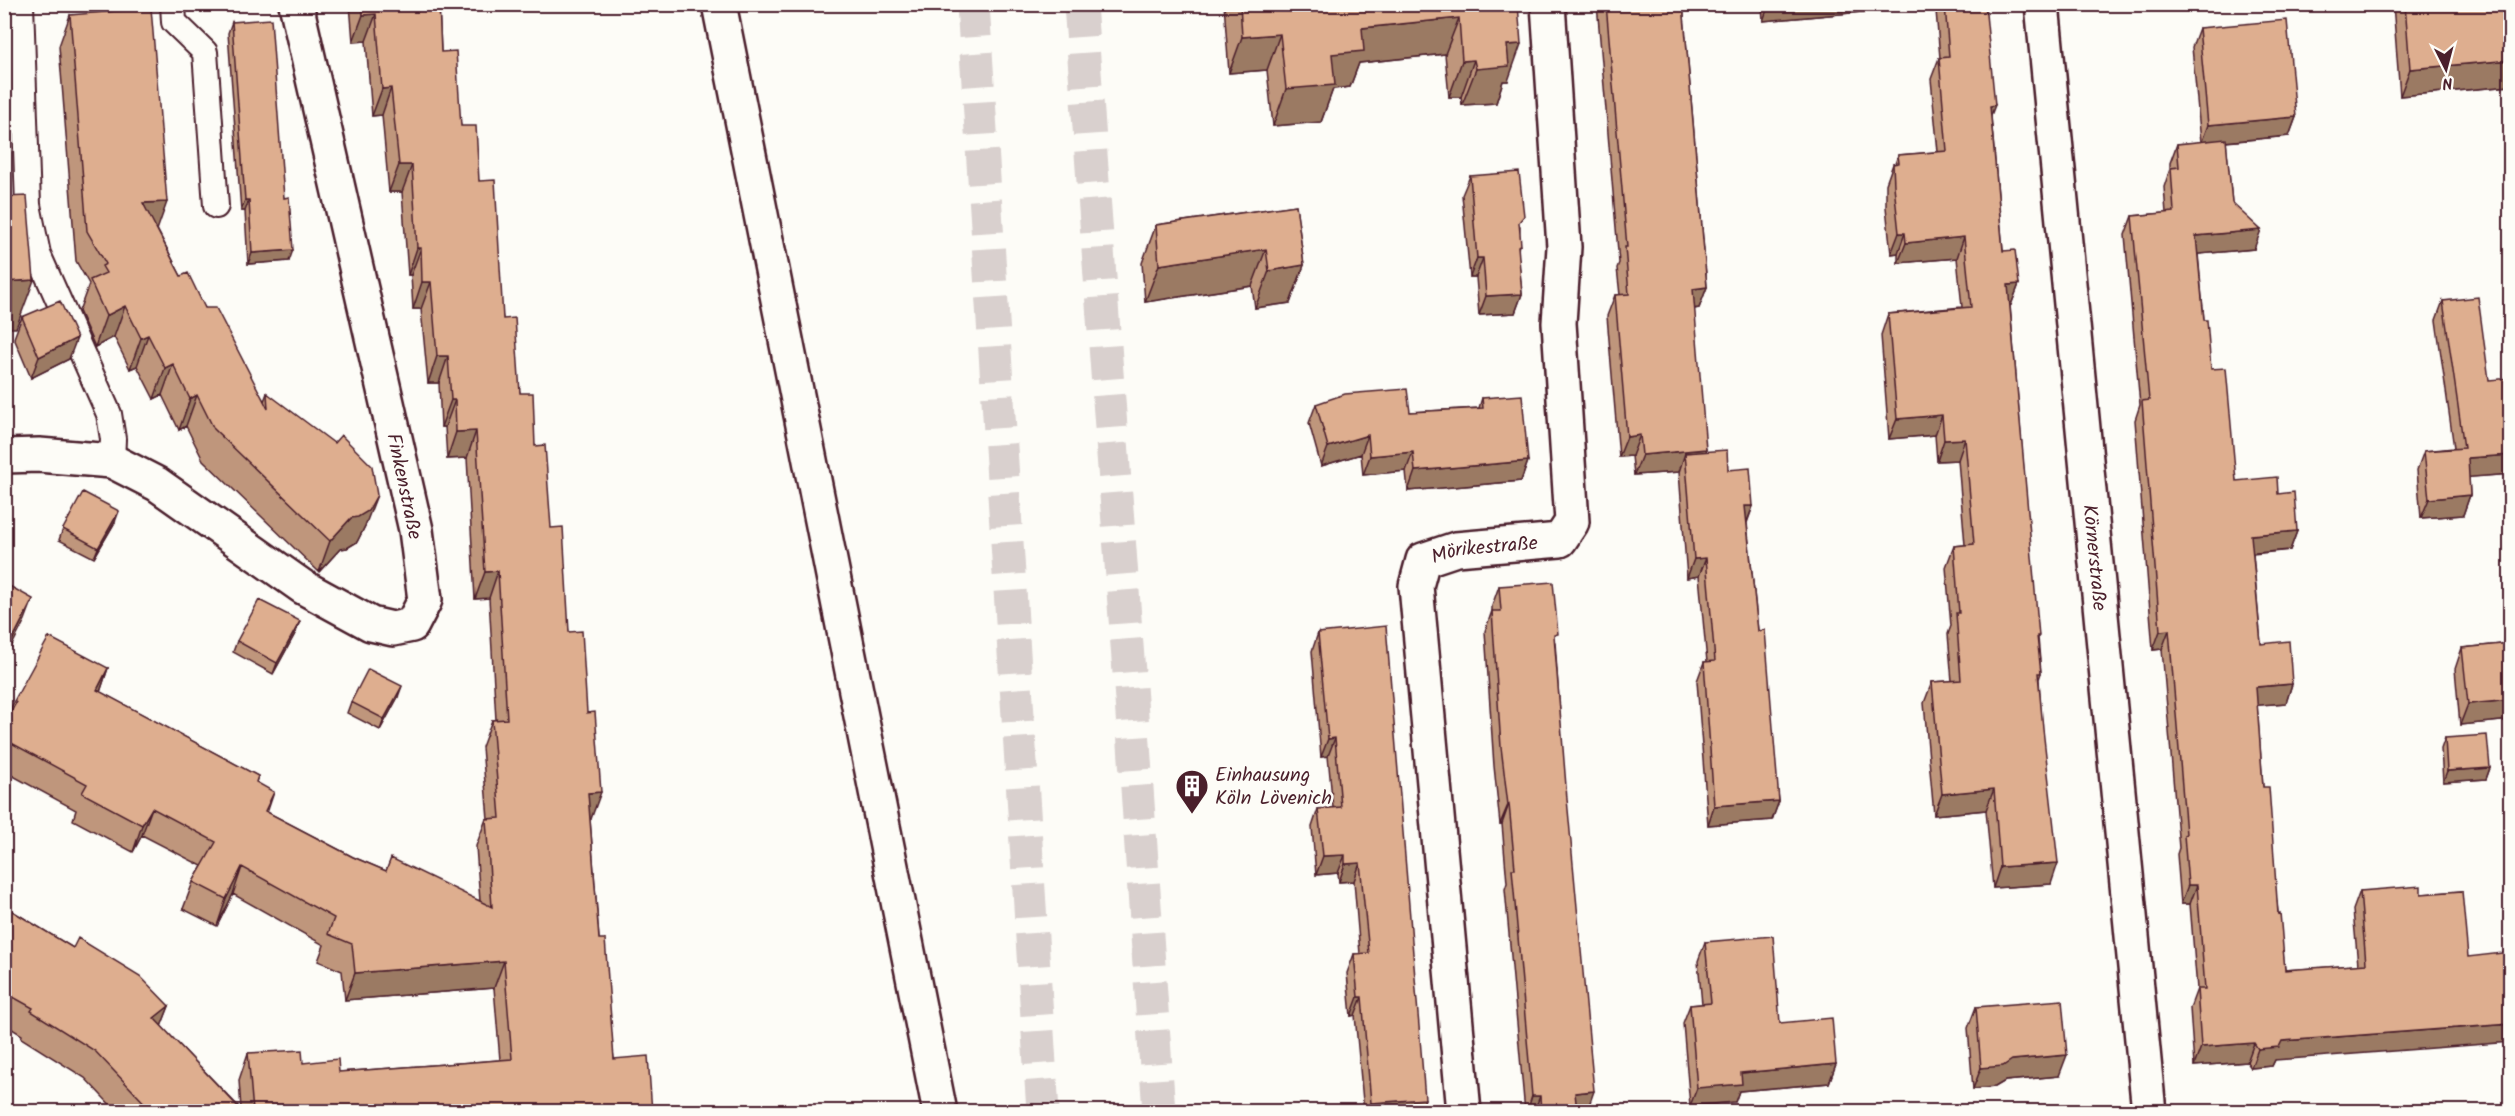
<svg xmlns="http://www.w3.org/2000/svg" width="2515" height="1116" font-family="Kalam,sans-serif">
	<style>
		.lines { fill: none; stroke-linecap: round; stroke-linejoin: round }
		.highway-tunnel { stroke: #d9d0ce; stroke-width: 33; stroke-dasharray: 33 16; stroke-linecap: butt }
		.lane-casing { stroke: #4a1f2b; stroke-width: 28 }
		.street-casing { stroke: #4a1f2b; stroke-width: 38 }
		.highway-casing { stroke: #4a1f2b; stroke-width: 38 }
		.lane { stroke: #fdfcf7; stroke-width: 24 }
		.street { stroke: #fdfcf7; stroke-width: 33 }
		.highway { stroke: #fdfcf7; stroke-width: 33 }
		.wall { fill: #bf967b; stroke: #4a1f2b; stroke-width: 1.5 }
		.shaded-wall { fill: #9b7a64; stroke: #4a1f2b; stroke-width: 1.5 }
		.building { fill: #deae8f; stroke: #4a1f2b; stroke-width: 1.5 }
		.labels { text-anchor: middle; stroke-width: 5; stroke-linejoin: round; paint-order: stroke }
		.street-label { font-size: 20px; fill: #4a1f2b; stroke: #fdfcf7 }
		.poi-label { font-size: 20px; fill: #4a1f2b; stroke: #fdfcf7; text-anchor: start }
	</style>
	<rect width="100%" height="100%" fill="#fdfcf7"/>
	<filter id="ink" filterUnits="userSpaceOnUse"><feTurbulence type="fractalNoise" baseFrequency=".0167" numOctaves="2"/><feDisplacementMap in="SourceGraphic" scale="12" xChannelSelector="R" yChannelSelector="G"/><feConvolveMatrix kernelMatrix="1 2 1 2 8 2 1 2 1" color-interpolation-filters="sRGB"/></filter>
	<g filter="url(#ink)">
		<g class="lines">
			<path class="highway-tunnel" d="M 973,4 L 1043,1112
				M 1080,4 L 1131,700 L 1159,1112"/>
			<g class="lane-casing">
				<path id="lane" d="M 21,4 L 28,205 L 38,254 L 109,414 L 113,439 L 112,461
					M 173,4 L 174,22 L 205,52 L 216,206"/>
			</g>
			<g class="street-casing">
				<g id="street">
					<path id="s1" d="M 2042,4 L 2149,1112"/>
					<path d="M 4,456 L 39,455 L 112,461 L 157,484 L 303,587 L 371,624 L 393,629 L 412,625 L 425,600 L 416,530 L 296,4"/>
					<path id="s2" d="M 1464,1112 L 1416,586 L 1423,560 L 1456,549 L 1560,540 L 1572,522 L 1559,323 L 1564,247 L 1548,4"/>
				</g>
			</g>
			<g class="highway-casing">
				<path id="highway" d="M 719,4 L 940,1112"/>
			</g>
			<use href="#lane" class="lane"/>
			<use href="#street" class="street"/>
			<use href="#highway" class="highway"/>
		</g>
		<path class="wall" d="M 350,4 L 439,4 L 441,52 L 461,126 L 479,181 L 503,319 L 520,393 L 535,446 L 569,632 L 591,819 L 590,819 L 599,939 L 614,1059 L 652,1112 L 117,1112 L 85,1078 L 21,1038 L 22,1035 L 4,1024 L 4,906 L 169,1006 L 161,1026 L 241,1109 L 239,1080 L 248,1053 L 303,1063 L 339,1072 L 500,1060 L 494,988 L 345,1000 L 342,971 L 318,961 L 324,945 L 233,894 L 217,926 L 183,909 L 193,882 L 202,866 L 142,835 L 133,852 L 73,820 L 76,810 L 4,771 L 4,724 L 14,701 L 108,668 L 100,692 L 258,776 L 256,782 L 267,812 L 353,857 L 386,871 L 480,901 L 476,846 L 486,819 L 488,819 L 482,747 L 492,720 L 496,720 L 489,598 L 475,599 L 467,458 L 447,459 L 445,427 L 441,427 L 439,383 L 428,383 L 421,309 L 413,309 L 411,275 L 408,275 L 402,192 L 389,192 L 382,115 L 372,116 L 366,41 L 353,42 Z
			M 1224,4 L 1518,4 L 1508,81 L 1503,81 L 1496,103 L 1462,105 L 1461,97 L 1449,97 L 1445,54 L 1359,63 L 1350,87 L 1333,89 L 1321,122 L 1273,126 L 1267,70 L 1229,73 Z
			M 1597,4 L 1683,4 L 1707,287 L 1699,308 L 1694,309 L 1705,452 L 1728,470 L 1753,506 L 1747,523 L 1758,631 L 1779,801 L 1772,820 L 1708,825 L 1697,681 L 1704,662 L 1707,662 L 1699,576 L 1687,578 L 1679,472 L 1634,475 L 1632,456 L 1619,457 L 1607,316 L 1615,295 L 1620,295 L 1617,268 L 1619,263 Z
			M 1762,4 L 1985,4 L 1991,116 L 2003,251 L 2019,284 L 2011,305 L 2010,305 L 2041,673 L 2039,679 L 2051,884 L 1993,888 L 1986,810 L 1934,815 L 1924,703 L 1932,682 L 1952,681 L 1948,634 L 1951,626 L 1946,567 L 1954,546 L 1965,545 L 1958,460 L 1937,461 L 1935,435 L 1889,439 L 1881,335 L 1888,314 L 1962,307 L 1957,258 L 1898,263 L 1898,253 L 1891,254 L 1886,207 L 1886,184 L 1893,164 L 1895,164 L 1898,155 L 1938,152 L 1931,79 L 1939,58 L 1940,58 L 1936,11 L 1906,8 L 1763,21 Z
			M 2393,4 L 2511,4 L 2510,86 L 2400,96 Z
			M 70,15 L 157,229 L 181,276 L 205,308 L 264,401 L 267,393 L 365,526 L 357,542 L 347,548 L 340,549 L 319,572 L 203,460 L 186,426 L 179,430 L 162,395 L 154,399 L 137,366 L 130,369 L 114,337 L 95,347 L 79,311 L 89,284 L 76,261 L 59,46 Z
			M 232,22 L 284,198 L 289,261 L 248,264 L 245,211 L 241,211 L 228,33 Z
			M 2199,28 L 2296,117 L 2289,136 L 2226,142 L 2232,203 L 2254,249 L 2198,254 L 2204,320 L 2211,369 L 2236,481 L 2278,494 L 2297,531 L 2290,550 L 2253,554 L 2261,644 L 2292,684 L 2286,703 L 2257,705 L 2263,787 L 2285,970 L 2358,965 L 2353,910 L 2360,891 L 2421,894 L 2462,891 L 2275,1060 L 2272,1066 L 2251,1068 L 2247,1062 L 2194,1066 L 2190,1008 L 2197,989 L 2190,904 L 2181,904 L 2177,854 L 2179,848 L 2162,649 L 2153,650 L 2135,420 L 2140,405 L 2125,235 L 2132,216 L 2166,213 L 2164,187 L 2170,169 L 2170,163 L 2177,144 L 2201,142 L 2192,47 Z
			M 1470,176 L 1520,227 L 1518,253 L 1522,294 L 1515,313 L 1479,315 L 1476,277 L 1470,277 L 1462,195 Z
			M 1296,205 L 1304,265 L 1290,303 L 1255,308 L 1252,286 L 1145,302 L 1142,263 L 1156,225 Z
			M 2443,301 L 2489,380 L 2511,474 L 2469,477 L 2470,495 L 2463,515 L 2421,518 L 2417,470 L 2424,451 L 2454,448 L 2436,320 Z
			M 22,317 L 69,359 L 31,378 L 14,338 Z
			M 1482,398 L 1528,461 L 1521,481 L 1408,491 L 1406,471 L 1363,475 L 1361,454 L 1321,466 L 1309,423 L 1316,404 L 1410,412 L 1479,408 Z
			M 115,522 L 94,558 L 59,540 L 63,529 Z
			M 1499,586 L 1555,642 L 1587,1111 L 1525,1112 L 1505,889 L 1507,883 L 1502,824 L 1500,824 L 1494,766 L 1485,631 L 1492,611 L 1492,606 Z
			M 296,632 L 273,674 L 233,652 L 237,641 Z
			M 1318,633 L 1420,1112 L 1364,1112 L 1355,1015 L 1351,1016 L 1347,973 L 1354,954 L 1360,954 L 1354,881 L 1339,882 L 1338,873 L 1316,875 L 1312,827 L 1318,809 L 1333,808 L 1328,756 L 1321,757 L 1312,651 Z
			M 2511,643 L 2511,720 L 2460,725 L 2455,669 L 2462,648 Z
			M 398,697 L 380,730 L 347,713 L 351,702 Z
			M 2445,738 L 2490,768 L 2486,779 L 2443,782 L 2441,749 Z
			M 1705,942 L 1780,1023 L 1836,1064 L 1829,1083 L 1739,1091 L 1735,1102 L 1690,1106 L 1683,1023 L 1690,1005 L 1702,1004 L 1698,961 Z
			M 1976,1007 L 2059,1076 L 2005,1081 L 1995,1087 L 1973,1089 L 1968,1028 Z"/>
		<path class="shaded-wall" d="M 1123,4 L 1176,4 L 1121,10 Z
			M 1769,4 L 1939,4 L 1936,11 L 1906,8 L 1763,21 Z
			M 376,14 L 366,41 L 353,42 L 363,15 Z
			M 1459,18 L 1445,54 L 1359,63 L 1350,87 L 1333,89 L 1321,122 L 1273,126 L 1286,89 L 1332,54 L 1362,28 Z
			M 1280,34 L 1267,70 L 1229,73 L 1242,37 Z
			M 1521,44 L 1508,81 L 1503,81 L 1496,103 L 1462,105 L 1476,69 L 1507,45 Z
			M 1474,60 L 1461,97 L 1449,97 L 1462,61 Z
			M 2511,60 L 2510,86 L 2400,96 L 2410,69 Z
			M 391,88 L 382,115 L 372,116 L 382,89 Z
			M 1995,105 L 1987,126 L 1990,106 Z
			M 2296,117 L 2289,136 L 2201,144 L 2208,125 Z
			M 399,165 L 412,165 L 402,192 L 389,192 Z
			M 245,200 L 249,200 L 245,211 L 241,211 Z
			M 167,202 L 156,233 L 143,203 Z
			M 2261,230 L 2254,249 L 2189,255 L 2196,236 Z
			M 1899,233 L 1905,233 L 1898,253 L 1891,254 Z
			M 1964,237 L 1957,258 L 1898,263 L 1906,243 Z
			M 417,248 L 421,248 L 411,275 L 408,275 Z
			M 1266,249 L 1252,286 L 1145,302 L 1159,265 Z
			M 293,250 L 289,261 L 248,264 L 252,253 Z
			M 1477,258 L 1483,258 L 1476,277 L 1470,277 Z
			M 1304,265 L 1290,303 L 1255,308 L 1269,271 Z
			M 34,280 L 16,328 L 4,328 L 4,282 Z
			M 422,282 L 431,282 L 421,309 L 413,309 Z
			M 2019,284 L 2011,305 L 2001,306 L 2008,285 Z
			M 1707,287 L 1699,308 L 1685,310 L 1693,289 Z
			M 1522,294 L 1515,313 L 1479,315 L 1486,296 Z
			M 125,306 L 114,337 L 95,347 L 106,316 Z
			M 148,335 L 137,366 L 130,369 L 141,338 Z
			M 77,338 L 69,359 L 31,378 L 39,357 Z
			M 437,356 L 448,356 L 439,383 L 428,383 Z
			M 173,364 L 162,395 L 154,399 L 165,368 Z
			M 197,395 L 186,426 L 179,430 L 190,399 Z
			M 451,400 L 455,400 L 445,427 L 441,427 Z
			M 1942,415 L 1935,435 L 1889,439 L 1897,419 Z
			M 476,431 L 467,458 L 447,459 L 456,432 Z
			M 1368,435 L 1361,454 L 1321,466 L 1328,447 Z
			M 1640,435 L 1632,456 L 1619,457 L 1627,437 Z
			M 1965,439 L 1958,460 L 1937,461 L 1944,440 Z
			M 1706,449 L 1699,470 L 1685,453 L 1679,472 L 1634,475 L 1642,455 Z
			M 1413,452 L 1406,471 L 1363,475 L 1370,456 Z
			M 2511,455 L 2511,474 L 2461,478 L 2468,458 Z
			M 1528,461 L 1521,481 L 1408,491 L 1415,471 Z
			M 377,495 L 365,526 L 357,542 L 347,548 L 340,549 L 319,572 L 330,541 L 351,518 Z
			M 2470,495 L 2463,515 L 2421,518 L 2429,499 Z
			M 1745,506 L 1753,506 L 1746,524 Z
			M 119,511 L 115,522 L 94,558 L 98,548 Z
			M 2297,531 L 2290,550 L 2244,554 L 2251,535 Z
			M 1706,558 L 1699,576 L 1687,578 L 1694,559 Z
			M 498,571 L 489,598 L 475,599 L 485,572 Z
			M 33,599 L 25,620 L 4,661 L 4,657 L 7,650 Z
			M 300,621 L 296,632 L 273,674 L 277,663 Z
			M 2169,630 L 2162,649 L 2153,650 L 2160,631 Z
			M 108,668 L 99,695 L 97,690 Z
			M 2292,684 L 2286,703 L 2249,706 L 2256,687 Z
			M 402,686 L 398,697 L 380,730 L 384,719 Z
			M 2511,700 L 2511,720 L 2460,725 L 2468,704 Z
			M 1335,738 L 1328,756 L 1321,757 L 1328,739 Z
			M 2490,768 L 2486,779 L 2443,782 L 2447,771 Z
			M 1994,789 L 1986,810 L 1934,815 L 1942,794 Z
			M 274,792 L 265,819 L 265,811 Z
			M 601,792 L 591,819 L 578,820 L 588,793 Z
			M 1779,801 L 1772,820 L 1708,825 L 1714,806 Z
			M 1509,804 L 1502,824 L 1500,824 L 1508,805 Z
			M 152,808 L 142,835 L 133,852 L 142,825 Z
			M 1345,855 L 1338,873 L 1316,875 L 1323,856 Z
			M 1360,863 L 1354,881 L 1339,882 L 1345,864 Z
			M 2058,863 L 2051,884 L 1993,888 L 2000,867 Z
			M 242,867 L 233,894 L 217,926 L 226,899 Z
			M 2188,885 L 2197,885 L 2190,904 L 2181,904 Z
			M 504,961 L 494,988 L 345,1000 L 355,973 Z
			M 1358,997 L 1362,997 L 1355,1015 L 1351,1016 Z
			M 169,1006 L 159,1032 L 154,1018 Z
			M 2511,1024 L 2511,1042 L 2275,1060 L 2272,1066 L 2251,1068 L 2258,1049 L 2282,1041 Z
			M 2254,1043 L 2247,1062 L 2194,1066 L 2201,1047 Z
			M 2067,1055 L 2059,1076 L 2005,1081 L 1995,1087 L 1973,1089 L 1981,1068 L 2012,1060 Z
			M 1836,1064 L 1829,1083 L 1739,1091 L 1735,1102 L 1690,1106 L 1697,1088 L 1741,1073 Z
			M 1594,1091 L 1587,1111 L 1568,1112 L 1575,1093 Z
			M 1532,1096 L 1540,1096 L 1534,1112 L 1527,1112 Z
			M 1425,1099 L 1420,1112 L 1368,1112 L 1371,1103 Z"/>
		<path class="building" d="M 362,4 L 439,4 L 441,52 L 456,51 L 461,126 L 476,126 L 479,181 L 495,180 L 503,319 L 515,318 L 520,393 L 533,393 L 535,446 L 545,445 L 551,528 L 563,527 L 569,632 L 582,631 L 587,713 L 595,712 L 601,792 L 588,793 L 599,939 L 605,939 L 614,1059 L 648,1056 L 652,1112 L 253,1112 L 248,1053 L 302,1050 L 303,1063 L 338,1059 L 339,1072 L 512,1059 L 504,961 L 355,973 L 352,944 L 328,934 L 334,918 L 242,867 L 226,899 L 193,882 L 216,842 L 152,808 L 142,825 L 82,793 L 87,784 L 4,739 L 4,724 L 16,703 L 14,701 L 49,637 L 108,668 L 97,690 L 258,776 L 256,782 L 274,792 L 265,811 L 353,857 L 386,871 L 391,858 L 492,907 L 486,819 L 500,818 L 492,720 L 507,719 L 498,571 L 485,572 L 476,431 L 456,432 L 455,400 L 451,400 L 448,356 L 437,356 L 431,282 L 422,282 L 421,248 L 417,248 L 412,165 L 399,165 L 391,88 L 382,89 L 376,14 L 363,15 Z
			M 1240,4 L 1518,4 L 1521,44 L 1507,45 L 1509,66 L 1476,69 L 1474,60 L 1462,61 L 1459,18 L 1362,28 L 1364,51 L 1332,54 L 1335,85 L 1286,89 L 1280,34 L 1242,37 Z
			M 1606,4 L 1683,4 L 1707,287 L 1693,289 L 1706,449 L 1642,455 L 1640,435 L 1627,437 L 1615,295 L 1629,294 L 1625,247 L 1627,247 Z
			M 1945,4 L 1985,4 L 1995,105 L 1990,106 L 2003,251 L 2015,250 L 2019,284 L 2008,285 L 2039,636 L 2037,636 L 2041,673 L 2038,673 L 2043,729 L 2058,863 L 2000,867 L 1994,789 L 1942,794 L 1932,682 L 1961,680 L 1956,613 L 1959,613 L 1954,546 L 1974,544 L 1965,439 L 1944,440 L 1942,415 L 1897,419 L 1888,314 L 1971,307 L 1964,237 L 1906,243 L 1905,233 L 1899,233 L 1894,186 L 1893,164 L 1899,163 L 1898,155 L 1947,151 L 1939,58 L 1949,57 Z
			M 2405,4 L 2511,4 L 2511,60 L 2410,69 Z
			M 151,8 L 167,202 L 143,203 L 181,276 L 188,273 L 205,308 L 216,308 L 268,409 L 267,393 L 334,443 L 341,435 L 372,466 L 377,495 L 368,511 L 358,517 L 351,518 L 330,541 L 214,429 L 197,395 L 190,399 L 173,364 L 165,368 L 148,335 L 141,338 L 125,306 L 106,316 L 90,280 L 106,273 L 102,266 L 106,264 L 87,231 L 70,15 Z
			M 271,19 L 284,198 L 289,197 L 293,250 L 252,253 L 249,200 L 245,200 L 232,22 Z
			M 2287,20 L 2296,117 L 2208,125 L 2199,28 Z
			M 2226,139 L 2232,203 L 2261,230 L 2196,236 L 2204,320 L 2207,320 L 2211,369 L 2226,368 L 2236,481 L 2277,477 L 2278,494 L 2294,492 L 2297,531 L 2251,535 L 2261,644 L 2289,641 L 2292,684 L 2256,687 L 2263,787 L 2269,787 L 2278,914 L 2280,913 L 2285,970 L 2366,964 L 2360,891 L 2421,886 L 2421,894 L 2462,891 L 2468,957 L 2511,952 L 2511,1024 L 2282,1041 L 2279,1047 L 2258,1049 L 2254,1043 L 2201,1047 L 2197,989 L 2205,989 L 2197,885 L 2188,885 L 2184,835 L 2186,834 L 2169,630 L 2160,631 L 2142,401 L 2149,400 L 2132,216 L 2174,212 L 2171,168 L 2179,167 L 2177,144 Z
			M 1519,172 L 1524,216 L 1519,222 L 1521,245 L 1518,246 L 1522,294 L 1486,296 L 1483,258 L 1477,258 L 1470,176 Z
			M 27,196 L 34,280 L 4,282 L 4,197 Z
			M 1296,205 L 1304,265 L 1269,271 L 1266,249 L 1159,265 L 1156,225 Z
			M 2478,297 L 2489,380 L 2511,378 L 2511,455 L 2468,458 L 2470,495 L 2429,499 L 2424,451 L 2464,448 L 2443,301 Z
			M 60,301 L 77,338 L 39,357 L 22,317 Z
			M 1407,389 L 1410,412 L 1483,408 L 1482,398 L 1522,395 L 1528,461 L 1415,471 L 1413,452 L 1370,456 L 1368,435 L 1328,447 L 1316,404 L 1345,394 Z
			M 1727,450 L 1728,470 L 1750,468 L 1753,506 L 1745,506 L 1758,631 L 1765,630 L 1779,801 L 1714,806 L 1704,662 L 1715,661 L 1706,558 L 1694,559 L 1685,453 Z
			M 83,492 L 119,511 L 98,548 L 63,529 Z
			M 1553,582 L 1558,634 L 1554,635 L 1567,799 L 1594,1091 L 1575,1093 L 1577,1112 L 1541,1112 L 1540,1096 L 1532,1096 L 1512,869 L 1515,869 L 1509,804 L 1508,805 L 1501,747 L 1492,611 L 1501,611 L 1499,586 Z
			M 4,583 L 33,599 L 7,650 L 4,649 Z
			M 259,600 L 300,621 L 277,663 L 237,641 Z
			M 1386,626 L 1425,1099 L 1371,1103 L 1362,997 L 1358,997 L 1354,954 L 1369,953 L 1360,863 L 1345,864 L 1345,855 L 1323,856 L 1318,809 L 1341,807 L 1335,738 L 1328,739 L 1318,633 Z
			M 2511,643 L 2511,700 L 2468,704 L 2462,648 Z
			M 368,669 L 402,686 L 384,719 L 351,702 Z
			M 2487,735 L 2490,768 L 2447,771 L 2445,738 Z
			M 4,906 L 73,948 L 78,938 L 140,976 L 169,1006 L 154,1018 L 243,1112 L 153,1112 L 95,1051 L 31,1011 L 33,1008 L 4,992 Z
			M 1773,936 L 1780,1023 L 1832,1018 L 1836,1064 L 1741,1073 L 1742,1084 L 1697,1088 L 1690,1005 L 1711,1003 L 1705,942 Z
			M 2062,1000 L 2067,1055 L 2012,1060 L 2003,1066 L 1981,1068 L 1976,1007 Z"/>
	</g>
	<defs>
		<g id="building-pin" transform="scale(1.725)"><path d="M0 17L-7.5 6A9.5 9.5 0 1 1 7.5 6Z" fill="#4a1f2b" stroke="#fdfcf7"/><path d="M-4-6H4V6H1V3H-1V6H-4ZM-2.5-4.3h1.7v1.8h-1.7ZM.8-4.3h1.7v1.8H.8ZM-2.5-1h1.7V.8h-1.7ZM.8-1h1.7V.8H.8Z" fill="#fff"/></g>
	</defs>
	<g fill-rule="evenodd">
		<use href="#building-pin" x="1192" y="786"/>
	</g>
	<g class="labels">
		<g class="street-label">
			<text transform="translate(405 486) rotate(78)" y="7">Finkenstraße</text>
			<text dy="7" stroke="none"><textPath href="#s2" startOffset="618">Mörikestraße</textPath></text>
			<text dy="7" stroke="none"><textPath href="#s1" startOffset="556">Körnerstraße</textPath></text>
		</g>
		<g class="poi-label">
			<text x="1215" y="781">Einhausung<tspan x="1215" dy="23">Köln Lövenich</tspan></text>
		</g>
	</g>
	<rect width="2515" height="1116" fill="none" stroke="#fdfcf7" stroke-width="24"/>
	<rect x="12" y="12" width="2491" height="1092" fill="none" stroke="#4a1f2b" stroke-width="2" filter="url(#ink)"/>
	<g transform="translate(2446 69) rotate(174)" stroke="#fdfcf7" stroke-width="4.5" paint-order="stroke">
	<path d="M0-4.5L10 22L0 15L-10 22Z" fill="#4a1f2b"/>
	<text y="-9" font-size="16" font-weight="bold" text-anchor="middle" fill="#4a1f2b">N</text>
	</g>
</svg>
